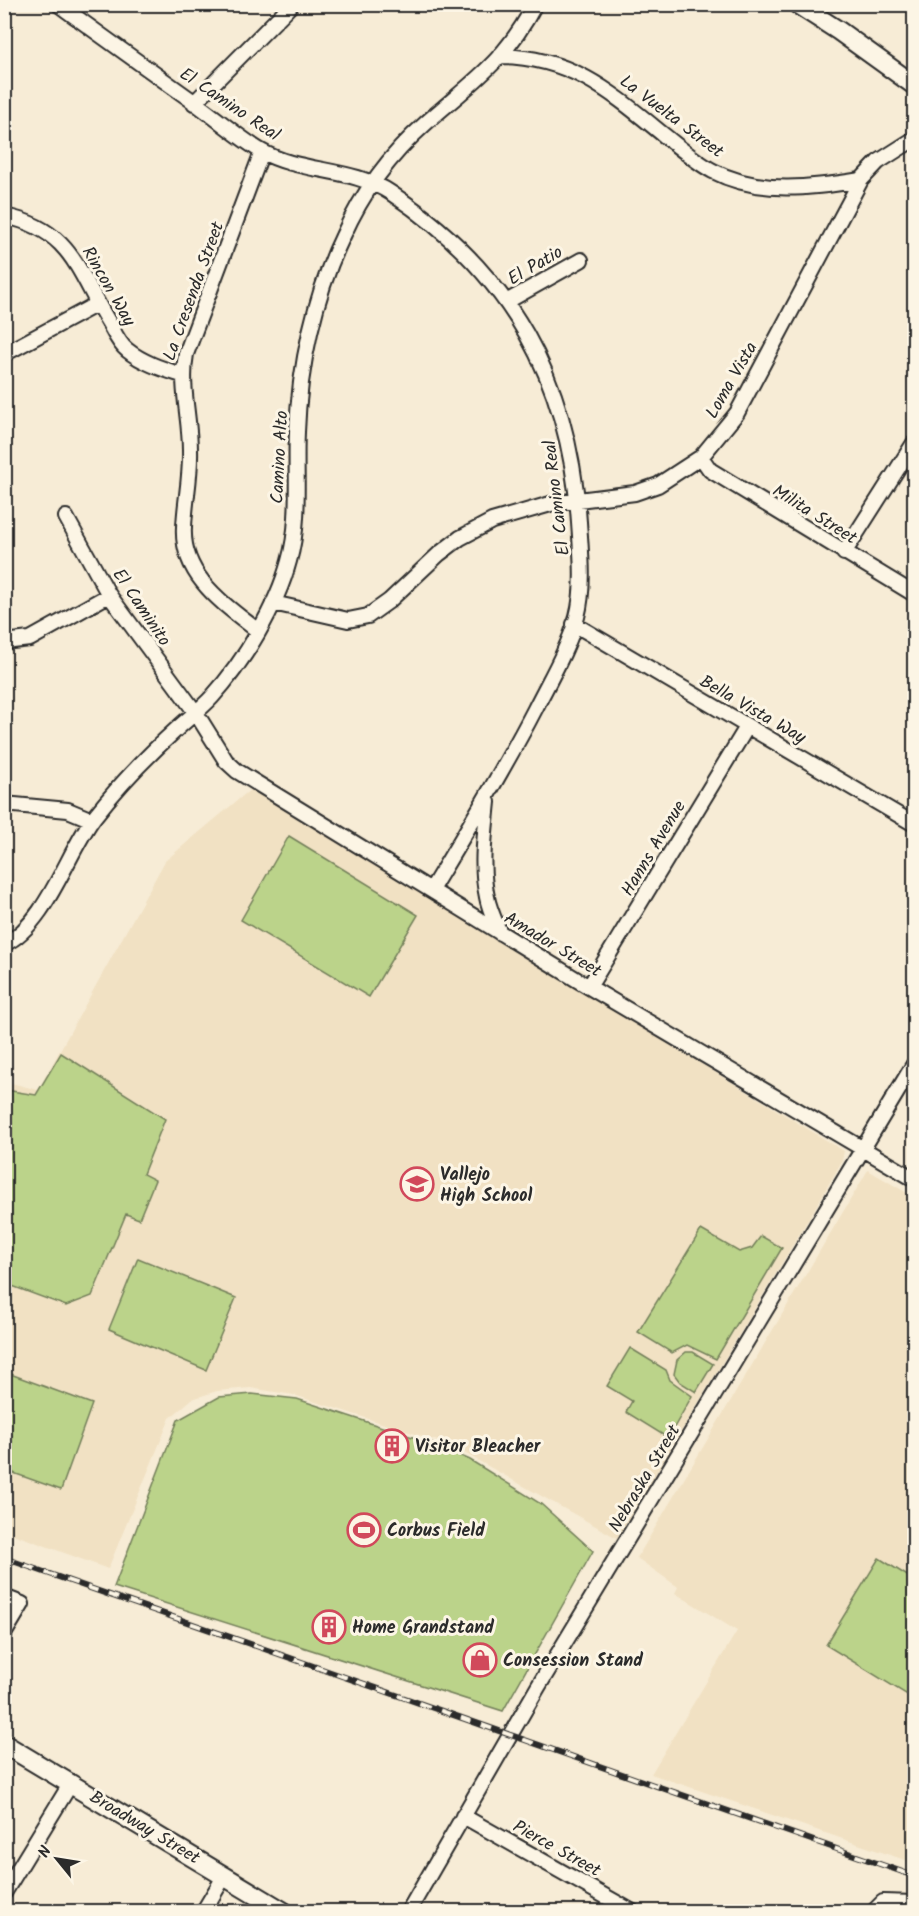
<svg xmlns="http://www.w3.org/2000/svg" width="919" height="1916" font-family="Kalam,sans-serif">
	<style>
		.built { fill: #f1e1c3 }
		.green { fill: #bbd38a; stroke: #737f5a; stroke-width: 1.5 }
		.lines { fill: none; stroke-linecap: round; stroke-linejoin: round }
		.minor-casing { stroke: #2b2b2b; stroke-width: 18 }
		.major-casing { stroke: #2b2b2b; stroke-width: 22 }
		.minor { stroke: #fcf5e5; stroke-width: 14 }
		.major { stroke: #fcf5e5; stroke-width: 18 }
		.rail-casing { stroke: #2b2b2b; stroke-width: 6 }
		.rail { stroke: #fcf5e5; stroke-width: 4; stroke-dasharray: 11; stroke-linecap: butt }
		.labels { text-anchor: middle; stroke-width: 6; stroke-linejoin: round; paint-order: stroke }
		.street-label { font-size: 18px; fill: #2b2b2b; stroke: #fcf5e5 }
		.poi-label { font-size: 18px; font-weight: bold; fill: #2b2b2b; stroke: #fcf5e5; text-anchor: start }
	</style>
	<rect width="100%" height="100%" fill="#f7ecd6"/>
	<filter id="ink" filterUnits="userSpaceOnUse"><feTurbulence type="fractalNoise" baseFrequency=".0167" numOctaves="2"/><feDisplacementMap in="SourceGraphic" scale="12" xChannelSelector="R" yChannelSelector="G"/><feConvolveMatrix kernelMatrix="1 2 1 2 8 2 1 2 1" color-interpolation-filters="sRGB"/></filter>
	<g filter="url(#ink)">
		<path class="built" d="M 251,789 L 844,1151 L 842,1161 L 821,1198 L 617,1538 L 450,1445 L 294,1395 L 250,1388 L 217,1391 L 192,1399 L 170,1418 L 108,1569 L 5,1531 L 4,1081 L 38,1090 L 165,861 Z
			M 868,1170 L 914,1197 L 914,1863 L 651,1774 L 737,1631 L 675,1593 L 678,1587 L 637,1558 Z"/>
		<path class="green" d="M 289,836 L 418,915 L 369,997 L 241,920 Z
			M 61,1053 L 165,1119 L 143,1174 L 155,1180 L 139,1219 L 126,1214 L 92,1296 L 66,1306 L 4,1283 L 5,1090 L 36,1095 Z
			M 701,1230 L 739,1252 L 752,1248 L 761,1236 L 782,1248 L 716,1359 L 687,1345 L 672,1353 L 638,1332 Z
			M 138,1258 L 236,1298 L 206,1370 L 109,1329 Z
			M 630,1348 L 666,1370 L 670,1380 L 692,1396 L 668,1438 L 626,1412 L 632,1401 L 607,1386 Z
			M 686,1352 L 693,1352 L 713,1364 L 696,1392 L 680,1382 L 674,1374 L 677,1360 Z
			M 5,1372 L 92,1404 L 61,1490 L 5,1470 Z
			M 252,1394 L 297,1399 L 431,1443 L 470,1460 L 541,1504 L 593,1551 L 503,1711 L 114,1587 L 178,1420 L 219,1397 Z
			M 879,1558 L 914,1580 L 914,1699 L 826,1645 Z"/>
		<g class="lines">
			<g class="minor-casing">
				<path id="minor" d="M 58,4 C 103,37 148,69 194,102 C 216,118 238,137 261,151 C 299,173 352,167 391,193 C 511,273 569,379 579,522 C 581,552 585,587 577,617 C 568,649 550,679 535,709 C 503,771 467,830 431,890
					M 502,56 C 574,58 612,93 665,136 C 681,149 696,162 713,171 C 759,195 812,188 861,180
					M 194,103 L 292,4
					M 4,216 C 72,229 78,273 109,323 C 114,332 119,344 127,350 C 143,363 163,369 182,375
					M 506,302 L 581,260
					M 4,354 L 97,304
					M 701,457 L 710,470 L 914,594
					M 66,517 L 109,595 L 196,713 L 226,761 L 237,771 L 579,981 L 914,1179
					M 844,553 L 914,443
					M 273,603 L 348,620 L 368,616 L 389,601 L 439,554 L 460,538 L 492,521 L 554,503 L 635,493 L 658,485 L 701,457 L 737,413 L 861,180 L 878,162 L 914,139
					M 574,624 L 914,824
					M 258,631 C 224,604 181,576 184,527 C 185,501 191,476 190,450 C 190,417 180,387 186,354 L 262,152
					M 4,642 L 30,639 L 109,595
					M 488,802 C 485,833 480,866 487,897 C 489,909 495,921 500,933
					M 4,804 L 68,810 L 92,820
					M 4,944 C 46,925 67,853 94,817 C 119,785 148,755 179,727 C 190,717 202,708 212,697 C 244,662 277,606 289,561 C 301,520 295,473 297,432 C 299,367 315,294 343,236 C 362,193 391,154 426,123 C 472,82 505,62 535,4
					M 589,987 L 747,727
					M 4,1597 L 22,1604 L 4,1634
					M 463,1816 L 633,1912
					M 4,1893 L 71,1783
					M 203,1912 L 225,1875
					M 408,1912 L 538,1687 L 914,1064
					M 873,1912 L 883,1902 L 914,1903"/>
			</g>
			<g class="major-casing">
				<path id="major" d="M 797,4 L 839,31 L 914,85
					M 4,1744 L 284,1912"/>
			</g>
			<use href="#minor" class="minor"/>
			<use href="#major" class="major"/>
			<g class="rail-casing">
				<path id="rail" d="M 4,1558 L 914,1876"/>
			</g>
			<use href="#rail" class="rail"/>
		</g>
	</g>
	<defs>
		<g id="school-ring" transform="scale(1.725)"><circle r="9.5" fill="#fcf5e5" stroke="#d1495b" stroke-width="1.5"/><path d="M0-5L7-2L0 1L-7-2ZM-4 1L0 2.5L4 1V4Q0 6-4 4Z" fill="#d1495b"/></g>
		<g id="building-ring" transform="scale(1.725)"><circle r="9.5" fill="#fcf5e5" stroke="#d1495b" stroke-width="1.5"/><path d="M-4-6H4V6H1V3H-1V6H-4ZM-2.5-4.3h1.7v1.8h-1.7ZM.8-4.3h1.7v1.8H.8ZM-2.5-1h1.7V.8h-1.7ZM.8-1h1.7V.8H.8Z" fill="#d1495b"/></g>
		<g id="stadium-ring" transform="scale(1.725)"><circle r="9.5" fill="#fcf5e5" stroke="#d1495b" stroke-width="1.5"/><path d="M0-5a6.5 5 0 1 0 0 10a6.5 5 0 1 0 0-10ZM-3.5-1.8h7v3.6h-7Z" fill="#d1495b"/></g>
		<g id="shop-ring" transform="scale(1.725)"><circle r="9.5" fill="#fcf5e5" stroke="#d1495b" stroke-width="1.5"/><path d="M-5-2.5h2.3a2.7 3.5 0 0 1 5.4 0H5L5.5 6h-11ZM-1.5-2.5h3a1.5 2.3 0 0 0-3 0Z" fill="#d1495b"/></g>
	</defs>
	<g fill-rule="evenodd">
		<use href="#school-ring" x="417" y="1184"/>
		<use href="#building-ring" x="392" y="1446"/>
		<use href="#stadium-ring" x="364" y="1530"/>
		<use href="#building-ring" x="329" y="1627"/>
		<use href="#shop-ring" x="480" y="1660"/>
	</g>
	<g class="labels">
		<g class="street-label">
			<text transform="translate(230 104) rotate(34)" y="6">El Camino Real</text>
			<text transform="translate(672 116) rotate(37)" y="6">La Vuelta Street</text>
			<text transform="translate(535 265) rotate(-30)" y="6">El Patio</text>
			<text transform="translate(109 286) rotate(60)" y="6">Rincon Way</text>
			<text transform="translate(193 291) rotate(-70)" y="6">La Cresenda Street</text>
			<text transform="translate(731 380) rotate(-60)" y="6">Loma Vista</text>
			<text transform="translate(279 457) rotate(-87)" y="6">Camino Alto</text>
			<text transform="translate(556 498) rotate(-97)" y="6">El Camino Real</text>
			<text transform="translate(815 514) rotate(32)" y="6">Milita Street</text>
			<text transform="translate(142 607) rotate(56)" y="6">El Caminito</text>
			<text transform="translate(753 709) rotate(30)" y="6">Bella Vista Way</text>
			<text transform="translate(653 848) rotate(-59)" y="6">Hanns Avenue</text>
			<text transform="translate(553 944) rotate(31)" y="6">Amador Street</text>
			<text transform="translate(644 1478) rotate(-59)" y="6">Nebraska Street</text>
			<text transform="translate(145 1827) rotate(31)" y="6">Broadway Street</text>
			<text transform="translate(557 1848) rotate(29)" y="6">Pierce Street</text>
		</g>
		<g class="poi-label">
			<text x="440" y="1180">Vallejo<tspan x="440" dy="21">High School</tspan></text>
			<text x="415" y="1452">Visitor Bleacher</text>
			<text x="387" y="1536">Corbus Field</text>
			<text x="352" y="1633">Home Grandstand</text>
			<text x="503" y="1666">Consession Stand</text>
		</g>
	</g>
	<rect width="919" height="1916" fill="none" stroke="#fcf5e5" stroke-width="24"/>
	<rect x="12" y="12" width="895" height="1892" fill="none" stroke="#2b2b2b" stroke-width="2" filter="url(#ink)"/>
	<g transform="translate(57 1859) rotate(300)" stroke="#fcf5e5" stroke-width="4.5" paint-order="stroke">
	<path d="M0-4.5L10 22L0 15L-10 22Z" fill="#2b2b2b"/>
	<text y="-9" font-size="16" font-weight="bold" text-anchor="middle" fill="#2b2b2b">N</text>
	</g>
</svg>
